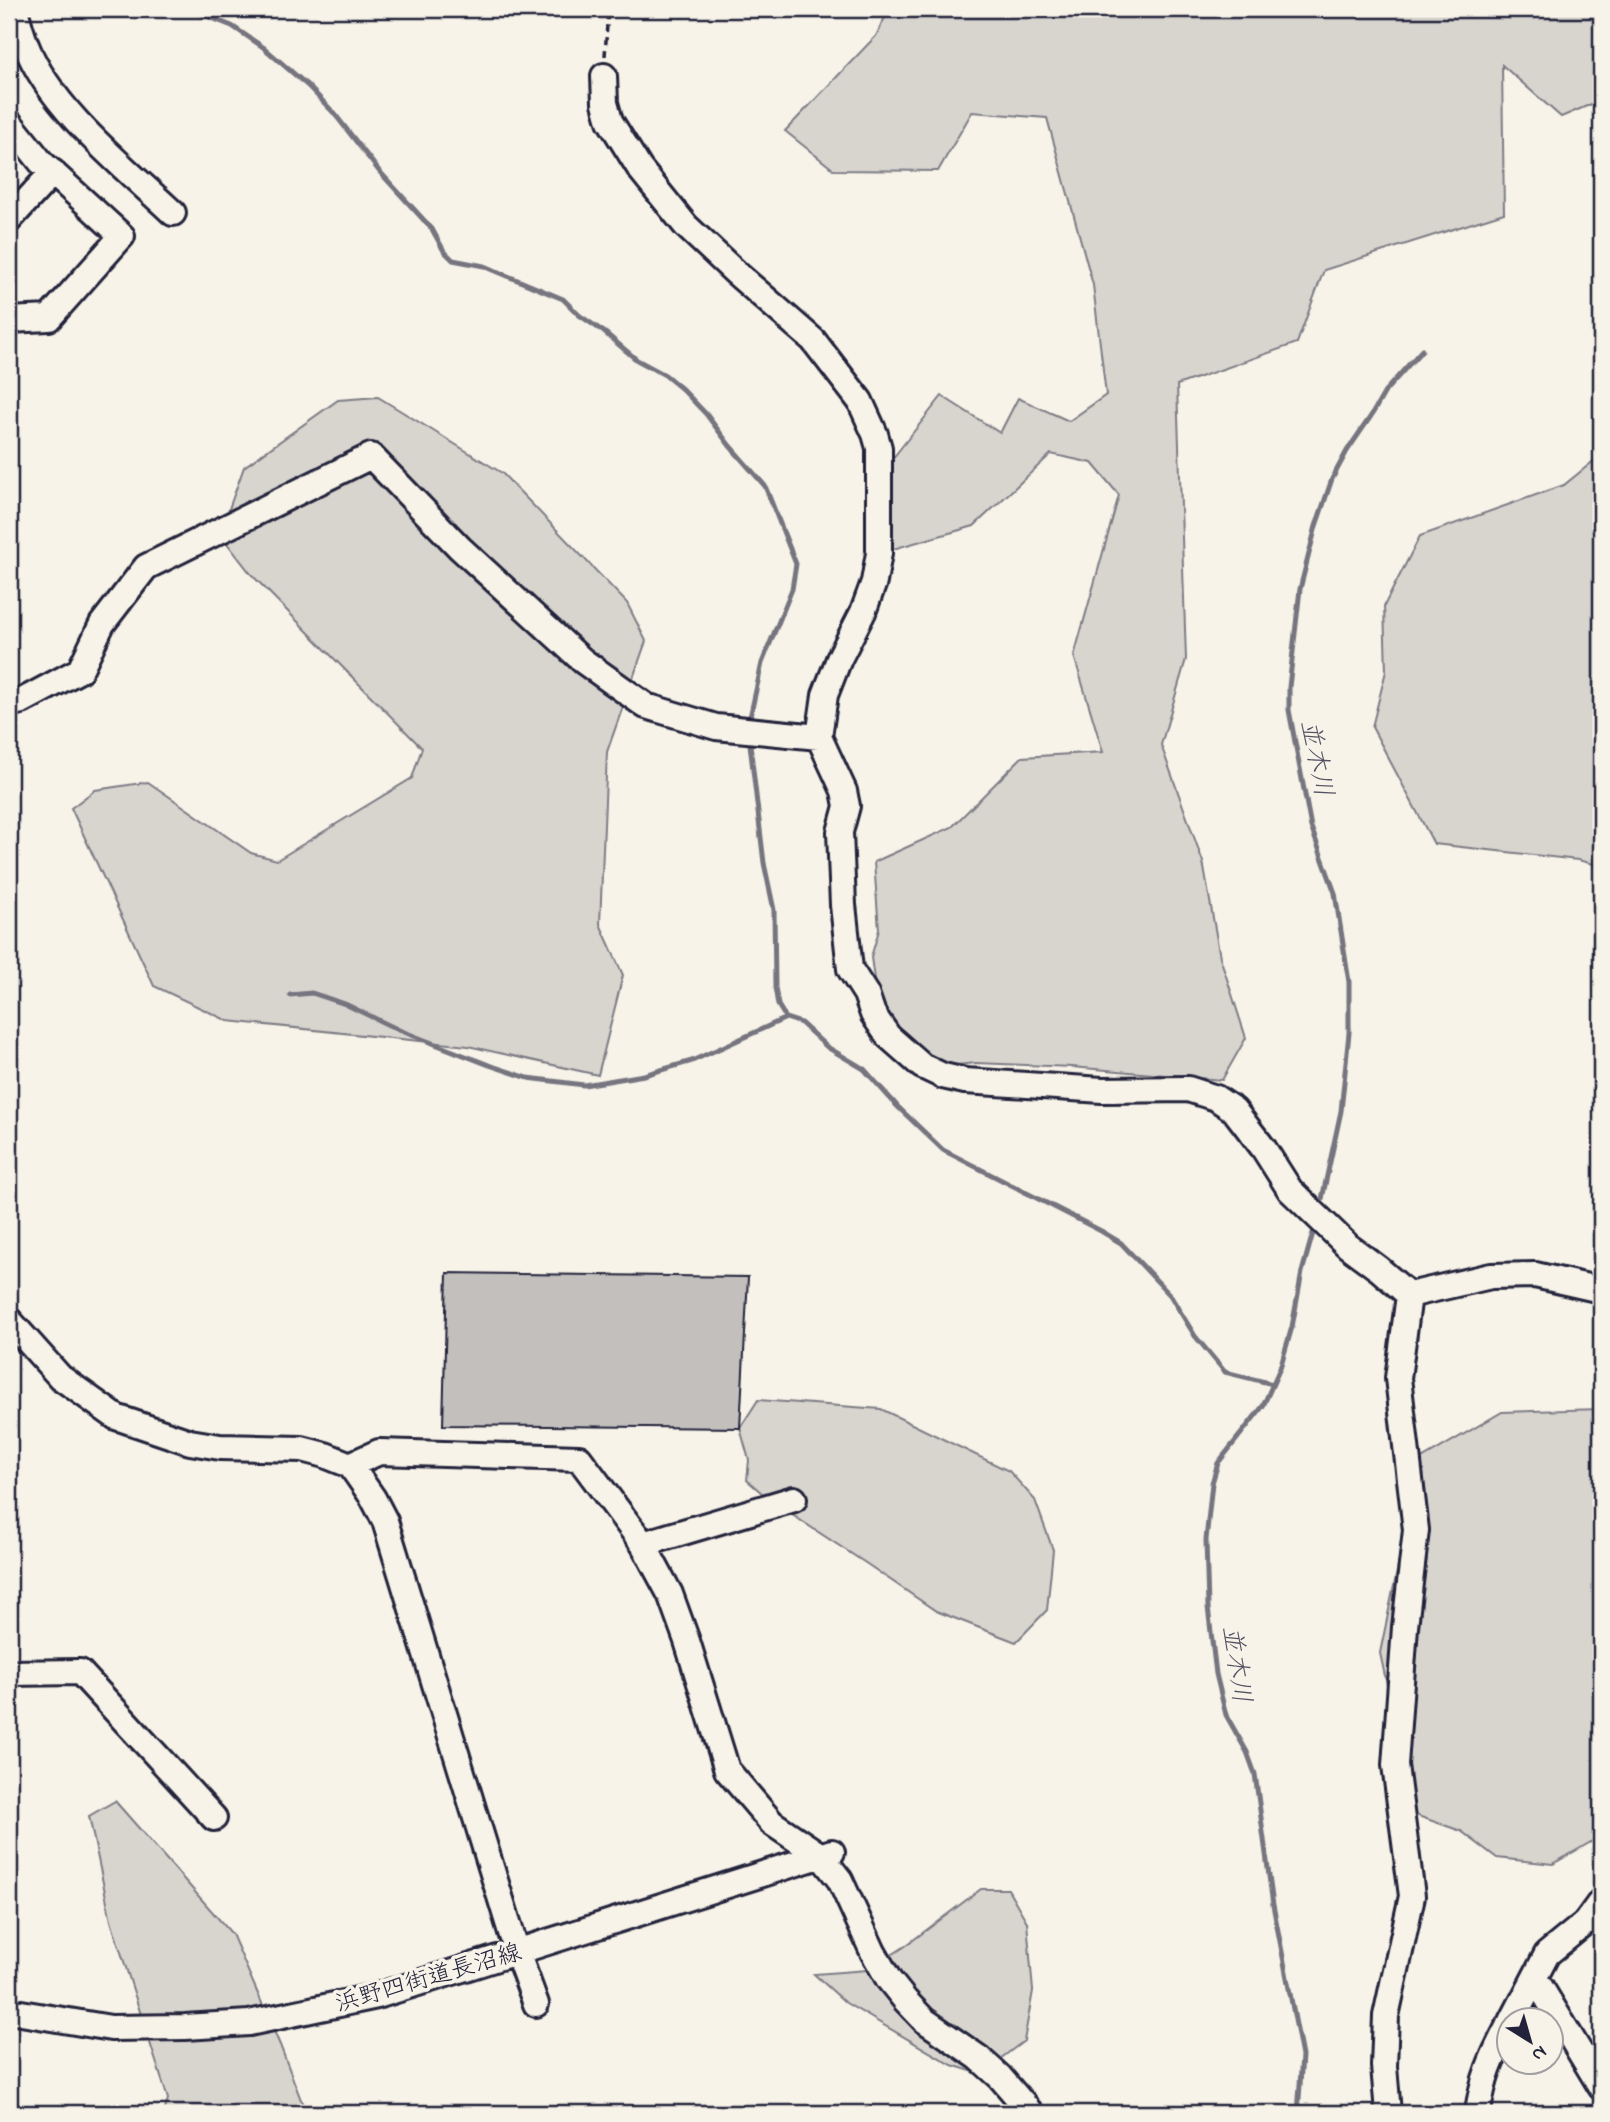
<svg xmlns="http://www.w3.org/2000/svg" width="1610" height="2122" font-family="'Indie Flower','Klee One',sans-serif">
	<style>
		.green { fill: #d8d5cf; stroke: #7d7c85; stroke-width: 2 }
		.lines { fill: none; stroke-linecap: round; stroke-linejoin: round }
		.stream { stroke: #76747f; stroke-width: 5 }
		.building { fill: #c2bfbd; stroke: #22223b; stroke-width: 2 }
		.minor-casing { stroke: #22223b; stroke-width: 30 }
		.path { stroke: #22223b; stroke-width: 3.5; stroke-dasharray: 7 5; stroke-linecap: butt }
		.minor { stroke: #f7f3e8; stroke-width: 24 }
		.labels { text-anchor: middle; stroke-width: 7; stroke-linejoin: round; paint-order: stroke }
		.street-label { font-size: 24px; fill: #22223b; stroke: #f7f3e8 }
		.water-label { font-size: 26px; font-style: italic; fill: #535263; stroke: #f7f3e8 }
	</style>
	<rect width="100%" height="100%" fill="#f7f3e8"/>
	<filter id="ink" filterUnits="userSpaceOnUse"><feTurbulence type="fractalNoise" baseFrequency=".0143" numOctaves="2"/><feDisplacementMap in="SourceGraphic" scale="14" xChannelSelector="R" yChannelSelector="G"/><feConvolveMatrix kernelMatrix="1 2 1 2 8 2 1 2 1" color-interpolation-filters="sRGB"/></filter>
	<g filter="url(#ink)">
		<path class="green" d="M 889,9 L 1601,9 L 1601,100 L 1561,117 L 1502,65 L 1504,213 L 1324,270 L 1297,343 L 1177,385 L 1186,659 L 1161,745 L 1203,862 L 1220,957 L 1246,1038 L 1222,1080 L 1072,1067 L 976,1063 L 906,1070 L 882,1040 L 871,957 L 879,930 L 874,862 L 952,827 L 1022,757 L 1103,752 L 1074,656 L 1119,495 L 1092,463 L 1051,454 L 974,526 L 879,553 L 881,473 L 942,396 L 1000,433 L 1018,398 L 1069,421 L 1106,395 L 1093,285 L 1047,118 L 972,112 L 938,171 L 834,170 L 785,131 L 876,36 Z
			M 378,397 L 502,473 L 627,603 L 646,641 L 607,752 L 600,924 L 623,975 L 598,1075 L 468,1046 L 228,1021 L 154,986 L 71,808 L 95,790 L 148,782 L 251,853 L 277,860 L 412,778 L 422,748 L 251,574 L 220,534 L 244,467 L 338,400 Z
			M 1601,455 L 1601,866 L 1578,860 L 1434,844 L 1372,727 L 1386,671 L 1384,606 L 1420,536 L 1564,485 Z
			M 758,1400 L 881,1409 L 1009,1471 L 1035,1500 L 1053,1550 L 1047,1610 L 1016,1642 L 936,1611 L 867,1564 L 771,1501 L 747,1480 L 749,1460 L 740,1428 Z
			M 1601,1409 L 1601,1836 L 1553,1864 L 1497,1858 L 1461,1831 L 1415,1815 L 1380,1653 L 1420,1460 L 1502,1412 Z
			M 115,1801 L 232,1934 L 280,2045 L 306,2113 L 164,2113 L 168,2099 L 111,1921 L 89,1816 Z
			M 981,1889 L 1008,1889 L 1027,1922 L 1033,1991 L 1024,2041 L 980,2074 L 952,2065 L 846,2003 L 814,1974 L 868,1970 L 904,1947 Z"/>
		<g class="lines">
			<path class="stream" d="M 189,9 L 232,26 L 263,47 L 308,86 L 334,113 L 379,171 L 432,229 L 444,251 L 453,260 L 484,266 L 563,299 L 579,315 L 604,332 L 637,360 L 665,375 L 682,389 L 706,414 L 730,446 L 765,486 L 796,564 L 792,589 L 762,663 L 749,722
				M 749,736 L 764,863 L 774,910 L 775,987 L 778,1005 L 786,1018
				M 290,995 L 312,993 L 345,1004 L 399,1030 L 489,1065 L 528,1078 L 584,1085 L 644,1075 L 692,1061 L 786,1018 L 801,1023 L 827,1047 L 864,1069 L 898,1107 L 943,1150 L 1101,1231 L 1121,1243 L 1170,1295 L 1195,1336 L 1225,1372 L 1273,1384
				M 1322,1199 L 1341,1111 L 1349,1033 L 1349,982 L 1335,893 L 1311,827 L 1289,710 L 1289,687 L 1300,589 L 1316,526 L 1332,479 L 1347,451 L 1371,416 L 1386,390 L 1422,350
				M 1298,2113 L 1302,2056 L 1273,1905 L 1255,1774 L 1247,1752 L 1226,1715 L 1216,1674 L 1208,1607 L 1206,1540 L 1212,1483 L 1218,1463 L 1263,1406 L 1280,1368 L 1292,1327 L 1302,1272 L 1313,1233"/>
		</g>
		<path class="building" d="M 447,1273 L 748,1277 L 740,1428 L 443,1425 Z"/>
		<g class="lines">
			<g class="minor-casing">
				<path id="minor" d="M 15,9 C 18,21 21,33 26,45 C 50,108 124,167 173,213
					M 604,76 L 605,103 L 610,121 L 640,169 L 686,226 L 736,273 L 813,340 L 860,401 L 875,434 L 879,448 L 879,553 L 874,582 L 863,612 L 839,659 L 825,695 L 819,737 L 844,791 L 847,806 L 840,832 L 843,905 L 850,969 L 866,994 L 873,1014 L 888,1036 L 922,1066 L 943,1076 L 965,1081 L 1102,1090 L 1188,1089 L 1216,1098 L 1234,1110 L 1264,1149 L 1290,1190 L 1348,1246 L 1379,1269 L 1409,1295
					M 9,122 L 41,162 L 122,236 L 49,318 L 9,320
					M 9,220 L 53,172
					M 9,704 L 22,701 L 80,670 L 102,624 L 146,567 L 371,456 L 460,548 L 583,661 L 646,706 L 716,727 L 819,737
					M 1409,1295 L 1491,1276 L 1535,1275 L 1601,1290
					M 9,1320 L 60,1377 L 116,1417 L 190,1442 L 220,1447 L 302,1449 L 325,1455 L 350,1465 L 373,1498 L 385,1521 L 517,1952 L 536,2004
					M 350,1465 L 379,1452 L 579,1458 L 643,1544 L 670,1594 L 687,1641 L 727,1770 L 772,1823 L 821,1856 L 840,1880 L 873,1952 L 889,1980 L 905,2000 L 924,2020 L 979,2058 L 1000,2077 L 1031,2113
					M 643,1544 L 794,1499
					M 9,1673 L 80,1672 L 214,1818
					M 1535,1978 L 1601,2087
					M 9,2011 L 111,2028 L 185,2027 L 249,2023 L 377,1996 L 832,1852
					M 1512,2021 L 1547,1954 L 1585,1923 L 1601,1901
					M 1388,2113 L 1384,2066 L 1386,2016 L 1412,1896 L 1395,1765 L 1405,1627 L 1416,1530 L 1398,1378 L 1409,1295
					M 1478,2113 C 1482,2079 1492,2057 1508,2027"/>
			</g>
			<path class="path" d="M 605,56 L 608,9"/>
			<use href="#minor" class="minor"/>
		</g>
	</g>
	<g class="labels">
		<g class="street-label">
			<text transform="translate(428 1977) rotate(-16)" y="8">浜野四街道長沼線</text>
		</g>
		<g class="water-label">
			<text transform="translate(1318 758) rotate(79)" y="9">並木川</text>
			<text transform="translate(1238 1664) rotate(82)" y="9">並木川</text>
		</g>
	</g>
	<rect width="1610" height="2122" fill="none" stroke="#f7f3e8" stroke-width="35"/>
	<rect x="18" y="18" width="1575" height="2087" fill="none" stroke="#22223b" stroke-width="2.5" filter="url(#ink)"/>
	<g transform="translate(1530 2041) rotate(143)"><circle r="33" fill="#f7f3e8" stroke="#a29fa3" stroke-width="2"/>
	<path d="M0-5L12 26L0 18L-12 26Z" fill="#22223b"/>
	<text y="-10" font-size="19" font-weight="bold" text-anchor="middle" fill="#22223b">N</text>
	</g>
</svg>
